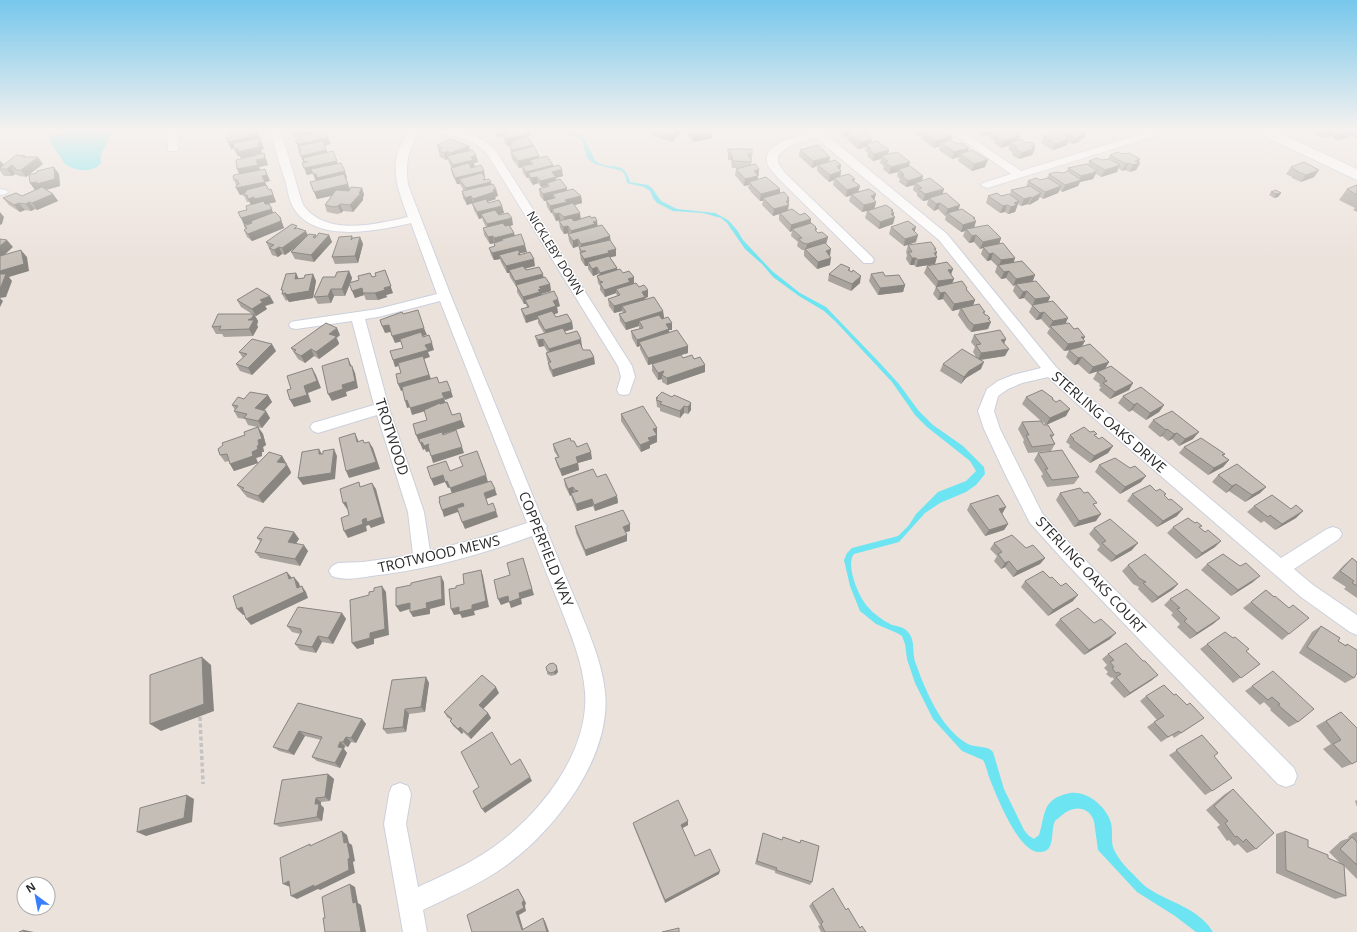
<svg xmlns="http://www.w3.org/2000/svg" width="1357" height="932" font-family="'Open Sans',sans-serif">
	<style>
		.water { fill: #6ce4f1 }
		.lines { fill: none; stroke-linecap: round; stroke-linejoin: round }
		.street-casing { stroke: #cad0dc; stroke-width: 2 }
		.secondary-casing { stroke: #cad0dc; stroke-width: 2 }
		.path { stroke: #c3c3c3; stroke-width: 3.5; stroke-dasharray: 4 2.5; stroke-linecap: butt }
		.street { fill: #fff; fill-rule: evenodd }
		.secondary { fill: #fff; fill-rule: evenodd }
		.wall { fill: #a9a39d }
		.shaded-wall { fill: #898580 }
		.building { fill: #c4beb7; stroke: #898580 }
		.labels { text-anchor: middle; stroke-width: 3; stroke-linejoin: round; paint-order: stroke }
		.far-street-label { font-size: 12px; fill: #2a2a2a; stroke: #fff }
		.street-label { font-size: 14px; fill: #2a2a2a; stroke: #fff }
	</style>
	<rect width="100%" height="100%" fill="#ece2dc"/>
	<path class="water" d="M 68,130 L 113,130 C 109,134 109,137 107,142 C 105,150 99,153 101,162 C 95,174 75,171 65,164 L 49,140 L 49,137 Z
		M 558,130 C 581,130 584,135 592,154 C 593,157 594,160 597,162 C 613,171 624,159 630,182 L 648,185 L 652,188 L 661,201 L 677,209 L 715,213 L 728,220 L 737,230 L 743,240 L 772,271 L 800,293 L 826,307 L 877,360 L 899,384 L 918,410 L 933,425 L 963,446 L 984,467 L 985,474 L 976,485 L 966,492 L 940,503 L 925,513 L 899,542 L 854,554 C 845,565 859,598 868,607 C 871,611 875,614 879,617 C 883,620 888,623 892,625 C 897,626 902,627 906,630 C 917,640 911,652 916,664 C 923,684 935,712 949,728 C 954,734 962,741 968,744 C 976,748 987,745 993,752 L 1004,789 L 1024,830 L 1029,836 L 1034,839 L 1039,835 C 1046,814 1041,799 1070,793 C 1087,790 1107,807 1111,823 C 1113,831 1111,840 1113,847 C 1116,856 1126,868 1133,874 C 1137,878 1141,883 1146,887 C 1169,903 1198,907 1213,932 L 1196,932 L 1175,916 L 1137,892 L 1098,850 L 1094,821 C 1089,806 1073,805 1062,815 C 1060,817 1057,819 1055,821 C 1051,829 1054,840 1049,848 C 1046,852 1042,852 1038,852 C 1017,850 996,794 989,777 C 987,771 986,765 983,760 L 962,751 L 933,719 L 915,683 L 907,659 L 905,644 L 902,636 L 897,633 L 876,624 L 860,611 L 850,586 L 844,560 L 847,553 L 852,548 L 898,536 L 909,525 L 916,514 L 938,492 L 966,481 L 976,471 L 970,461 L 927,427 L 915,415 L 892,382 L 835,321 L 824,311 L 799,296 L 773,277 L 762,264 L 745,249 L 727,223 L 721,218 L 703,213 L 673,211 L 657,203 L 653,198 L 650,191 L 644,187 L 627,183 L 625,175 L 622,171 L 595,164 L 588,159 L 586,155 L 582,140 L 567,132 Z"/>
	<g class="lines">
		<g class="street-casing">
			<path id="street" d="M 167,130 L 177,130 L 178,149 L 177,151 L 169,151 L 168,149 Z
				M 270,130 L 280,130 C 286,149 292,167 297,186 C 299,192 301,201 304,206 C 327,237 377,224 408,217 C 396,185 387,160 410,130 L 420,130 C 408,148 405,164 408,185 L 451,296 L 543,521 L 547,526 L 546,528 C 556,554 567,580 578,606 C 589,633 602,662 605,692 C 612,759 551,836 498,871 C 476,886 447,898 423,910 L 427,932 L 403,932 L 384,824 L 389,794 L 392,786 L 400,783 L 408,786 L 411,794 L 406,824 L 418,887 C 439,877 461,868 480,856 C 532,825 590,756 585,692 C 583,663 571,635 561,609 C 551,584 541,560 532,536 C 480,555 426,570 371,576 C 359,578 344,581 332,576 L 329,571 L 332,566 L 338,563 L 363,562 L 413,555 L 408,512 L 377,415 L 318,433 L 313,431 L 310,427 L 313,423 L 374,405 L 352,321 L 296,329 L 291,328 L 289,325 L 291,322 L 296,321 L 378,309 L 437,294 L 411,223 C 377,231 314,244 293,207 C 289,200 288,191 286,183 C 280,166 275,148 270,130 ZM 440,301 L 527,523 L 491,535 L 430,551 L 424,512 L 389,408 L 365,319 L 378,317 Z
				M 430,130 C 454,126 479,132 496,151 L 632,366 L 635,377 L 629,394 L 624,395 L 619,394 L 617,390 L 621,377 L 618,366 L 488,155 C 469,134 455,138 431,132 Z
				M 808,130 L 819,130 L 823,132 L 947,234 L 1056,367 L 1084,393 L 1281,558 L 1327,529 L 1333,527 L 1339,529 L 1342,534 L 1339,539 L 1294,569 L 1313,585 L 1357,615 L 1357,635 L 1350,632 L 1301,597 L 1074,401 L 1048,377 L 1022,383 L 1008,389 L 998,396 L 994,411 L 1000,429 L 1042,513 L 1080,555 L 1294,768 L 1297,776 L 1294,784 L 1286,787 L 1278,784 L 1068,565 L 1030,523 L 1006,476 L 984,429 L 978,411 L 987,389 L 998,381 L 1013,375 L 1041,368 L 939,240 L 816,138 L 794,144 L 787,148 L 778,155 L 778,163 L 785,173 L 872,257 L 874,260 L 872,263 L 864,263 L 777,177 C 774,173 768,167 767,162 C 764,143 798,136 810,133 Z
				M 949,130 L 960,130 L 1021,171 L 1155,130 L 1169,130 L 1168,132 L 987,188 L 981,185 L 983,183 L 1011,174 Z
				M 0,189 L 6,190 L 8,192 L 6,194 L 0,195 Z"/>
		</g>
		<g class="secondary-casing">
			<path id="secondary" d="M 1256,130 L 1273,130 L 1357,169 L 1357,180 L 1258,133 Z"/>
		</g>
		<path class="path" d="M 200,717 L 203,784"/>
		<use href="#street" class="street"/>
		<use href="#secondary" class="secondary"/>
	</g>
	<path class="wall" d="M 227,130 L 257,130 L 264,149 L 261,150 L 262,154 L 264,153 L 268,165 L 259,167 L 260,170 L 265,169 L 270,181 L 265,182 L 269,190 L 271,189 L 276,202 L 267,204 L 273,213 L 280,217 L 284,228 L 252,241 L 247,237 L 244,230 L 246,229 L 244,226 L 251,223 L 244,225 L 247,210 L 251,205 L 250,202 L 247,202 L 243,194 L 240,195 L 234,180 L 240,174 L 241,158 L 240,156 L 238,156 L 234,148 L 231,149 L 228,142 L 232,137 L 233,132 L 229,133 Z
		M 291,130 L 320,130 L 321,132 L 331,144 L 325,146 L 328,153 L 338,163 L 347,178 L 346,179 L 350,189 L 362,188 L 364,195 L 363,197 L 363,200 L 353,212 L 343,211 L 341,213 L 337,214 L 327,212 L 325,205 L 332,196 L 317,199 L 310,182 L 316,181 L 313,173 L 307,175 L 304,162 L 303,162 L 299,151 L 299,139 L 298,136 L 294,137 Z
		M 493,130 L 529,130 L 530,136 L 527,136 L 527,137 L 533,147 L 539,156 L 539,158 L 553,165 L 554,167 L 563,176 L 556,178 L 556,180 L 567,190 L 581,196 L 582,203 L 574,205 L 580,219 L 598,226 L 610,236 L 610,241 L 616,249 L 616,256 L 610,257 L 618,270 L 623,273 L 634,284 L 639,287 L 648,297 L 645,298 L 646,299 L 663,311 L 664,318 L 672,330 L 669,330 L 669,333 L 688,346 L 688,353 L 676,356 L 694,359 L 705,365 L 705,372 L 667,385 L 662,382 L 662,379 L 658,380 L 652,371 L 652,364 L 648,365 L 640,349 L 640,346 L 637,347 L 632,338 L 631,331 L 639,329 L 639,326 L 626,330 L 620,321 L 619,314 L 623,313 L 622,311 L 614,313 L 609,306 L 608,299 L 617,296 L 616,293 L 605,297 L 600,290 L 600,286 L 598,283 L 597,276 L 599,275 L 598,274 L 593,276 L 588,269 L 588,266 L 585,266 L 581,260 L 580,254 L 579,247 L 579,246 L 573,248 L 569,241 L 568,234 L 570,234 L 569,233 L 564,234 L 560,228 L 559,221 L 560,220 L 556,221 L 552,213 L 551,213 L 547,207 L 546,201 L 544,201 L 540,196 L 539,189 L 547,186 L 541,187 L 538,183 L 533,185 L 529,180 L 529,178 L 527,178 L 523,173 L 522,167 L 519,168 L 512,159 L 509,145 L 507,146 L 504,141 L 503,136 L 497,137 L 494,133 Z
		M 652,130 L 681,130 L 681,132 L 672,142 L 652,136 Z
		M 687,130 L 710,130 L 712,138 L 693,142 L 687,134 Z
		M 711,130 L 728,130 L 714,133 Z
		M 839,130 L 862,130 L 871,143 L 889,150 L 888,155 L 910,162 L 909,166 L 923,176 L 922,181 L 943,194 L 959,210 L 976,221 L 974,227 L 1001,238 L 999,244 L 1014,262 L 1035,275 L 1033,281 L 1050,297 L 1048,302 L 1065,323 L 1085,337 L 1083,339 L 1082,346 L 1109,362 L 1105,368 L 1133,383 L 1129,390 L 1110,399 L 1099,390 L 1101,387 L 1099,386 L 1100,384 L 1093,379 L 1097,372 L 1101,370 L 1089,374 L 1078,364 L 1074,365 L 1066,357 L 1069,350 L 1064,351 L 1047,333 L 1050,328 L 1049,328 L 1041,319 L 1036,320 L 1029,312 L 1032,306 L 1024,298 L 1019,299 L 1013,291 L 1015,285 L 1013,286 L 1006,278 L 1001,279 L 995,272 L 997,266 L 991,260 L 987,261 L 981,254 L 983,248 L 980,249 L 974,242 L 969,243 L 963,236 L 965,231 L 961,232 L 945,220 L 946,215 L 945,216 L 938,209 L 934,211 L 927,205 L 928,200 L 923,201 L 917,196 L 917,193 L 913,190 L 914,185 L 906,187 L 899,182 L 900,179 L 897,176 L 898,172 L 889,174 L 883,169 L 884,166 L 880,163 L 881,159 L 873,161 L 867,156 L 868,153 L 865,151 L 866,147 L 858,149 L 847,139 L 848,136 L 843,137 L 838,133 Z
		M 906,130 L 936,130 L 942,133 L 952,136 L 951,140 L 968,151 L 985,167 L 972,171 L 958,161 L 959,157 L 952,159 L 939,150 L 940,146 L 934,148 L 921,139 L 922,135 L 919,136 L 911,130 L 908,131 Z
		M 977,130 L 1014,130 L 1018,135 L 1018,140 L 1035,148 L 1032,155 L 1019,159 L 1012,155 L 1013,153 L 1008,149 L 1010,145 L 1001,148 L 994,143 L 995,141 L 990,138 L 992,134 L 983,136 L 976,132 Z
		M 1059,130 L 1084,130 L 1087,132 L 1084,138 L 1081,139 L 1079,142 L 1072,144 L 1068,142 L 1067,145 L 1053,150 L 1041,143 L 1044,137 L 1058,132 Z
		M 1314,130 L 1357,130 L 1357,139 L 1350,135 L 1348,138 L 1336,140 L 1331,136 L 1322,138 L 1312,132 Z
		M 437,145 L 470,151 L 476,155 L 478,162 L 474,163 L 475,167 L 484,171 L 485,178 L 485,179 L 491,182 L 491,184 L 496,189 L 498,196 L 495,197 L 496,199 L 487,202 L 488,203 L 502,206 L 504,213 L 499,214 L 513,225 L 510,226 L 514,233 L 515,235 L 527,252 L 520,253 L 521,255 L 535,266 L 525,268 L 526,270 L 544,277 L 550,284 L 551,291 L 541,294 L 542,295 L 560,306 L 557,307 L 558,313 L 554,314 L 556,317 L 572,322 L 573,329 L 565,331 L 566,334 L 582,346 L 581,346 L 583,350 L 595,364 L 553,377 L 549,369 L 548,363 L 548,362 L 547,360 L 546,353 L 548,353 L 544,346 L 539,347 L 537,343 L 535,336 L 544,333 L 538,323 L 538,319 L 526,323 L 523,316 L 521,309 L 527,308 L 526,304 L 524,304 L 517,292 L 517,288 L 510,277 L 509,273 L 507,273 L 501,262 L 500,259 L 494,260 L 491,255 L 489,248 L 494,246 L 494,243 L 490,244 L 484,235 L 483,228 L 486,227 L 483,221 L 482,218 L 479,219 L 474,210 L 472,203 L 467,205 L 463,198 L 462,191 L 464,191 L 461,186 L 460,184 L 457,184 L 452,174 L 451,168 L 451,167 L 449,163 L 448,159 L 446,160 L 440,157 Z
		M 728,149 L 752,154 L 751,165 L 759,169 L 759,176 L 758,176 L 758,179 L 780,189 L 780,193 L 789,198 L 788,210 L 811,219 L 811,223 L 817,229 L 816,231 L 818,233 L 828,237 L 826,244 L 830,256 L 830,265 L 817,269 L 804,256 L 804,250 L 802,250 L 797,246 L 798,242 L 791,236 L 792,231 L 790,232 L 779,220 L 779,214 L 773,216 L 762,205 L 763,201 L 760,201 L 751,192 L 751,191 L 748,188 L 749,185 L 744,186 L 735,175 L 736,169 L 738,168 L 732,168 L 731,160 L 728,160 Z
		M 800,150 L 830,157 L 829,162 L 841,171 L 840,177 L 855,179 L 854,182 L 860,186 L 858,192 L 874,200 L 876,202 L 875,208 L 893,210 L 893,212 L 894,213 L 893,224 L 879,229 L 865,218 L 867,211 L 862,212 L 849,201 L 851,195 L 846,197 L 833,185 L 834,180 L 829,182 L 817,171 L 817,166 L 812,168 L 799,156 Z
		M 1110,155 L 1140,163 L 1136,170 L 1130,172 L 1125,170 L 1122,171 L 1118,168 L 1117,172 L 1101,177 L 1096,174 L 1093,179 L 1080,182 L 1078,186 L 1062,192 L 1060,190 L 1058,193 L 1043,199 L 1040,197 L 1038,200 L 1029,205 L 1028,204 L 1021,206 L 1018,204 L 1015,212 L 1008,214 L 1005,212 L 1000,213 L 986,203 L 988,196 L 1001,196 L 1010,194 L 1011,190 L 1026,187 L 1028,181 L 1040,180 L 1047,178 L 1049,174 L 1063,173 L 1067,171 L 1068,168 L 1088,165 L 1089,161 L 1101,160 L 1108,159 Z
		M 26,157 L 43,164 L 26,177 L 19,176 L 18,175 L 16,175 L 15,174 L 12,176 L 4,176 L 0,171 L 0,161 L 4,165 Z
		M 1291,167 L 1319,170 L 1314,177 L 1301,182 L 1292,178 L 1292,177 L 1286,174 Z
		M 59,174 L 60,186 L 46,190 L 53,194 L 58,201 L 37,210 L 35,209 L 31,211 L 25,210 L 20,212 L 9,205 L 3,198 L 22,196 L 35,190 L 30,183 Z
		M 1357,185 L 1357,212 L 1353,210 L 1355,208 L 1339,200 L 1347,189 Z
		M 1271,192 L 1281,193 L 1278,197 L 1274,198 L 1269,195 Z
		M 891,227 L 916,242 L 904,246 L 889,234 Z
		M 298,228 L 308,235 L 316,236 L 329,235 L 332,242 L 314,262 L 295,259 L 291,252 L 297,246 L 285,255 L 282,254 L 278,257 L 272,255 L 269,248 L 266,242 Z
		M 352,236 L 353,238 L 360,237 L 363,244 L 358,263 L 335,264 L 332,257 Z
		M 908,245 L 936,249 L 935,250 L 937,252 L 935,264 L 916,267 L 914,265 L 910,265 L 906,259 L 907,255 L 906,252 Z
		M 927,266 L 953,269 L 951,275 L 954,279 L 952,283 L 967,288 L 967,290 L 975,300 L 973,306 L 985,312 L 984,314 L 989,320 L 988,329 L 971,332 L 967,328 L 958,315 L 960,309 L 952,311 L 943,299 L 938,300 L 933,294 L 936,287 L 924,273 Z
		M 850,268 L 850,271 L 860,283 L 851,291 L 828,281 L 829,274 Z
		M 349,271 L 352,278 L 351,282 L 359,280 L 370,273 L 372,277 L 393,293 L 386,295 L 387,297 L 378,300 L 366,300 L 364,295 L 355,298 L 350,284 L 345,296 L 334,296 L 331,303 L 318,304 L 314,297 L 335,277 Z
		M 296,273 L 299,279 L 304,278 L 313,274 L 316,281 L 313,298 L 289,302 L 288,300 L 286,301 L 282,294 Z
		M 871,274 L 905,285 L 903,292 L 878,295 L 869,281 Z
		M 237,300 L 274,303 L 265,306 L 267,309 L 256,316 L 255,316 L 258,321 L 257,325 L 258,327 L 253,336 L 224,337 L 222,334 L 216,334 L 212,327 L 252,314 L 241,307 Z
		M 340,335 L 337,338 L 339,343 L 338,345 L 319,359 L 314,356 L 305,363 L 298,359 L 291,348 Z
		M 974,335 L 1006,339 L 1004,344 L 1005,356 L 981,360 L 981,369 L 966,378 L 961,384 L 940,371 L 943,364 L 976,357 L 973,352 L 975,347 L 971,342 Z
		M 276,351 L 252,375 L 240,371 L 236,364 L 243,358 L 239,352 Z
		M 268,395 L 272,402 L 264,411 L 270,418 L 262,428 L 248,425 L 245,419 L 238,418 L 234,411 L 235,410 L 232,405 L 244,399 Z
		M 1123,396 L 1164,405 L 1159,412 L 1146,420 L 1132,410 L 1129,412 L 1118,403 Z
		M 672,397 L 690,402 L 691,410 L 688,414 L 684,413 L 680,418 L 660,411 L 660,408 L 657,407 L 656,398 Z
		M 1026,397 L 1053,399 L 1066,416 L 1046,425 L 1042,421 L 1044,425 L 1054,435 L 1052,438 L 1055,444 L 1051,451 L 1028,453 L 1023,442 L 1024,440 L 1018,429 L 1022,422 L 1041,421 L 1022,404 Z
		M 621,414 L 657,428 L 657,442 L 650,445 L 650,448 L 641,452 L 621,421 Z
		M 1153,420 L 1193,439 L 1179,446 L 1172,439 L 1168,441 L 1162,436 L 1160,437 L 1148,427 Z
		M 258,427 L 263,434 L 266,445 L 263,447 L 264,452 L 262,452 L 262,456 L 256,458 L 258,463 L 234,471 L 230,464 L 229,461 L 225,462 L 220,455 L 245,435 Z
		M 1070,435 L 1096,436 L 1099,439 L 1113,446 L 1108,453 L 1090,463 L 1069,447 L 1070,445 L 1066,442 Z
		M 571,441 L 592,459 L 578,463 L 579,470 L 562,476 L 557,465 L 555,458 L 558,457 L 554,451 L 553,444 Z
		M 1184,447 L 1225,454 L 1223,456 L 1229,460 L 1223,467 L 1208,475 L 1179,453 Z
		M 1038,453 L 1079,477 L 1074,484 L 1047,487 L 1041,476 L 1043,474 L 1034,460 Z
		M 282,456 L 290,470 L 291,473 L 263,503 L 247,497 L 237,485 Z
		M 1099,465 L 1130,468 L 1141,482 L 1120,494 L 1095,472 Z
		M 1218,475 L 1266,487 L 1260,493 L 1245,502 L 1229,491 L 1226,493 L 1212,482 Z
		M 597,477 L 617,496 L 618,503 L 595,511 L 593,506 L 577,511 L 572,499 L 571,495 L 570,496 L 565,486 L 564,479 Z
		M 1156,491 L 1164,496 L 1177,516 L 1157,527 L 1127,501 L 1132,494 Z
		M 1060,493 L 1084,493 L 1095,506 L 1096,521 L 1074,527 L 1056,500 Z
		M 970,504 L 1006,507 L 1002,514 L 1008,524 L 1004,530 L 985,536 L 967,510 Z
		M 1254,506 L 1296,518 L 1275,530 L 1264,521 L 1261,523 L 1247,512 Z
		M 630,524 L 630,531 L 625,532 L 627,541 L 586,556 L 576,533 L 575,526 Z
		M 1173,527 L 1200,528 L 1205,532 L 1215,547 L 1196,559 L 1167,533 Z
		M 1094,528 L 1132,550 L 1111,562 L 1097,550 L 1100,546 L 1089,534 Z
		M 294,532 L 299,539 L 296,543 L 308,551 L 300,566 L 260,558 L 255,552 L 260,541 L 257,538 Z
		M 994,543 L 1026,548 L 1045,558 L 1040,564 L 1013,577 L 1005,567 L 1001,569 L 994,561 L 997,556 L 990,549 Z
		M 1352,558 L 1357,562 L 1357,598 L 1344,589 L 1346,587 L 1332,578 L 1344,565 Z
		M 1207,564 L 1240,566 L 1253,582 L 1231,596 L 1201,570 Z
		M 1128,565 L 1178,584 L 1172,590 L 1152,603 L 1138,589 L 1139,587 L 1133,584 L 1122,571 Z
		M 1050,578 L 1061,586 L 1073,601 L 1048,616 L 1021,587 L 1025,581 Z
		M 1266,590 L 1289,608 L 1289,634 L 1282,640 L 1243,608 Z
		M 1170,599 L 1220,618 L 1213,624 L 1190,639 L 1177,627 L 1180,624 L 1171,615 L 1173,613 L 1164,605 Z
		M 342,613 L 346,619 L 333,644 L 322,642 L 316,653 L 300,650 L 295,644 L 300,634 L 292,632 L 287,626 Z
		M 1060,619 L 1110,639 L 1084,655 L 1055,625 Z
		M 1321,626 L 1338,641 L 1345,645 L 1347,644 L 1354,678 L 1345,683 L 1299,653 L 1312,632 Z
		M 1207,644 L 1246,651 L 1260,664 L 1233,683 L 1200,649 Z
		M 1108,654 L 1152,680 L 1124,698 L 1110,683 L 1114,679 L 1112,677 L 1111,678 L 1106,674 L 1108,672 L 1104,668 L 1107,665 L 1102,659 Z
		M 556,665 L 558,672 L 555,675 L 551,676 L 547,674 L 547,671 Z
		M 1273,671 L 1298,722 L 1289,727 L 1270,710 L 1271,709 L 1264,702 L 1260,705 L 1245,691 Z
		M 426,677 L 429,683 L 425,712 L 409,714 L 406,732 L 387,734 L 383,729 Z
		M 499,693 L 483,709 L 488,713 L 491,718 L 471,739 L 463,732 L 462,734 L 453,726 L 450,721 L 451,720 L 447,717 L 444,712 Z
		M 1174,695 L 1204,718 L 1174,738 L 1172,735 L 1161,742 L 1147,727 L 1157,720 L 1140,701 L 1146,696 Z
		M 298,703 L 362,719 L 366,724 L 356,743 L 351,742 L 348,747 L 345,746 L 344,749 L 347,753 L 340,768 L 317,761 L 312,757 L 321,740 L 305,736 L 294,755 L 279,751 L 273,747 Z
		M 1341,712 L 1352,764 L 1342,768 L 1323,749 L 1331,744 L 1316,726 Z
		M 1202,735 L 1212,791 L 1205,795 L 1169,755 Z
		M 328,774 L 334,779 L 330,801 L 321,802 L 321,805 L 324,808 L 322,821 L 280,827 L 274,824 Z
		M 1233,789 L 1256,849 L 1247,853 L 1238,844 L 1234,846 L 1229,840 L 1227,841 L 1217,827 L 1220,825 L 1206,810 L 1225,794 Z
		M 1357,800 L 1357,807 L 1355,801 Z
		M 688,821 L 688,825 L 682,828 L 695,856 L 719,874 L 665,903 L 634,827 L 633,823 Z
		M 1285,831 L 1308,847 L 1328,858 L 1341,864 L 1329,852 L 1341,841 L 1349,838 L 1348,837 L 1353,833 L 1357,832 L 1357,879 L 1344,866 L 1346,896 L 1335,899 L 1276,873 L 1276,834 Z
		M 763,833 L 782,840 L 783,837 L 800,843 L 801,840 L 812,882 L 810,885 L 775,873 L 775,871 L 755,864 Z
		M 812,903 L 846,910 L 860,928 L 866,932 L 821,932 L 818,926 L 820,925 L 809,906 Z"/>
	<path class="shaded-wall" d="M 227,130 L 257,130 L 264,149 L 261,150 L 262,154 L 241,158 L 240,156 L 238,156 L 234,149 L 253,144 L 231,149 L 228,142 L 250,137 L 233,132 L 229,133 Z
		M 291,130 L 320,130 L 322,135 L 303,135 L 294,137 Z
		M 501,130 L 524,130 L 510,131 L 509,130 L 510,135 L 505,132 L 506,135 L 503,135 L 503,136 L 497,137 L 496,131 Z
		M 524,130 L 529,130 L 530,136 L 527,136 L 528,141 L 515,140 L 516,144 L 511,142 L 512,145 L 507,146 L 506,139 Z
		M 677,130 L 681,130 L 681,132 L 672,142 L 672,135 Z
		M 714,130 L 728,130 L 714,133 Z
		M 845,130 L 862,130 L 861,132 L 848,133 L 848,136 L 843,137 Z
		M 921,130 L 934,130 L 923,132 L 922,135 L 919,136 Z
		M 985,130 L 998,130 L 992,131 L 992,134 L 983,136 Z
		M 1335,130 L 1331,136 L 1322,138 L 1326,131 Z
		M 1347,130 L 1351,130 L 1350,132 L 1353,131 L 1348,138 L 1336,140 L 1341,133 Z
		M 712,132 L 712,138 L 693,142 L 694,135 Z
		M 1018,132 L 1017,137 L 1020,136 L 1017,143 L 1011,142 L 1010,145 L 1001,148 L 1003,141 L 1015,133 Z
		M 1087,132 L 1084,138 L 1081,139 L 1079,142 L 1072,144 L 1075,138 L 1079,134 Z
		M 952,136 L 950,143 L 941,143 L 940,146 L 934,148 L 936,141 Z
		M 328,138 L 331,144 L 299,151 L 297,144 Z
		M 1069,138 L 1067,145 L 1053,150 L 1056,144 Z
		M 872,139 L 871,146 L 867,144 L 866,147 L 858,149 L 860,142 Z
		M 533,145 L 534,152 L 514,157 L 513,150 Z
		M 1035,145 L 1034,149 L 1035,148 L 1032,155 L 1019,159 L 1022,153 L 1031,146 Z
		M 469,146 L 471,153 L 452,160 L 450,153 Z
		M 969,148 L 967,155 L 960,154 L 959,157 L 952,159 L 954,152 Z
		M 326,150 L 329,157 L 304,161 L 304,162 L 303,162 L 301,156 Z
		M 889,150 L 887,157 L 882,156 L 881,159 L 873,161 L 874,154 Z
		M 448,151 L 450,158 L 447,156 L 448,159 L 446,160 L 444,153 Z
		M 264,153 L 268,165 L 259,167 L 261,172 L 240,176 L 237,169 L 256,160 Z
		M 476,155 L 478,162 L 474,163 L 475,167 L 454,172 L 453,165 L 471,157 Z
		M 539,156 L 540,163 L 530,160 L 531,165 L 519,168 L 518,161 Z
		M 38,157 L 43,164 L 26,177 L 21,170 Z
		M 830,157 L 828,164 L 818,165 L 817,166 L 812,168 L 813,161 Z
		M 1140,159 L 1138,164 L 1140,163 L 1136,170 L 1130,172 L 1135,161 Z
		M 988,160 L 985,167 L 972,171 L 974,164 Z
		M 1,161 L 6,168 L 0,169 L 0,162 Z
		M 337,161 L 339,167 L 307,175 L 304,168 Z
		M 910,162 L 908,169 L 899,169 L 898,172 L 889,174 L 891,167 Z
		M 1129,163 L 1125,170 L 1122,171 L 1126,164 Z
		M 12,165 L 14,168 L 11,168 L 15,174 L 12,176 L 7,169 Z
		M 553,165 L 554,171 L 562,169 L 563,176 L 556,178 L 557,183 L 547,183 L 547,186 L 541,187 L 540,181 L 553,177 L 528,173 L 529,178 L 527,178 L 526,172 Z
		M 841,165 L 840,172 L 837,166 Z
		M 1120,165 L 1117,172 L 1101,177 L 1105,170 Z
		M 54,167 L 59,174 L 60,186 L 42,191 L 35,190 L 30,183 Z
		M 265,169 L 270,181 L 265,182 L 268,189 L 240,195 L 236,188 L 262,176 Z
		M 759,169 L 757,183 L 749,182 L 749,185 L 744,186 L 745,179 L 754,171 Z
		M 1319,170 L 1314,177 L 1301,182 L 1306,175 Z
		M 345,171 L 347,178 L 320,184 L 316,181 L 313,174 Z
		M 484,171 L 485,178 L 462,183 L 459,179 L 460,184 L 457,184 L 455,178 Z
		M 841,171 L 840,178 L 834,178 L 834,180 L 829,182 L 830,175 Z
		M 1097,171 L 1093,179 L 1080,182 L 1078,186 L 1062,192 L 1065,185 L 1079,180 L 1081,176 Z
		M 923,176 L 921,183 L 915,183 L 914,185 L 906,187 L 908,181 Z
		M 537,177 L 538,183 L 533,185 L 531,178 Z
		M 485,178 L 486,183 L 491,182 L 492,189 L 467,195 L 466,188 Z
		M 348,184 L 350,191 L 317,199 L 314,192 Z
		M 860,186 L 858,193 L 846,197 L 847,190 Z
		M 1061,186 L 1058,193 L 1043,199 L 1045,192 Z
		M 362,188 L 364,195 L 363,197 L 363,200 L 353,212 L 350,205 Z
		M 567,188 L 567,195 L 553,194 L 553,199 L 544,201 L 543,194 Z
		M 271,189 L 276,202 L 258,206 L 251,205 L 248,199 Z
		M 496,189 L 498,196 L 495,197 L 496,199 L 474,206 L 473,199 Z
		M 780,189 L 780,196 L 763,198 L 763,201 L 760,201 L 761,194 Z
		M 944,189 L 942,196 L 929,198 L 928,200 L 923,201 L 925,194 Z
		M 1041,193 L 1038,200 L 1029,205 L 1032,198 Z
		M 1281,193 L 1278,197 L 1274,198 L 1276,194 Z
		M 53,194 L 58,201 L 37,210 L 32,203 Z
		M 876,194 L 874,201 L 871,196 Z
		M 471,196 L 473,203 L 467,205 L 465,198 Z
		M 581,196 L 582,203 L 567,207 L 552,209 L 552,213 L 551,213 L 550,206 L 565,200 Z
		M 1031,197 L 1028,204 L 1021,206 L 1024,199 Z
		M 787,198 L 789,198 L 788,212 L 780,213 L 779,214 L 773,216 L 774,209 Z
		M 1019,201 L 1015,212 L 1008,214 L 1011,207 L 1014,203 Z
		M 29,202 L 35,209 L 31,211 L 26,204 Z
		M 876,202 L 874,209 L 862,212 L 864,205 Z
		M 19,203 L 25,210 L 20,212 L 14,205 Z
		M 940,203 L 938,209 L 934,211 L 936,204 Z
		M 269,204 L 275,216 L 251,221 L 252,223 L 244,225 L 241,218 Z
		M 340,204 L 343,211 L 341,213 L 338,206 Z
		M 960,205 L 958,212 L 947,213 L 946,215 L 945,216 L 948,209 Z
		M 1007,205 L 1005,212 L 1000,213 L 1003,206 Z
		M 502,206 L 504,213 L 484,218 L 481,214 L 482,218 L 479,219 L 477,212 Z
		M 893,210 L 892,214 L 894,213 L 893,218 L 895,217 L 893,224 L 879,229 L 880,222 L 891,211 Z
		M 0,212 L 4,217 L 2,224 L 0,225 Z
		M 559,213 L 560,220 L 556,221 L 555,214 Z
		M 580,213 L 581,220 L 565,224 L 564,217 Z
		M 280,217 L 284,228 L 252,241 L 248,234 Z
		M 512,218 L 513,225 L 489,231 L 487,224 Z
		M 973,218 L 975,218 L 974,222 L 976,221 L 974,228 L 966,229 L 965,231 L 961,232 L 963,225 Z
		M 811,219 L 810,226 L 792,229 L 792,231 L 790,232 L 791,225 Z
		M 597,221 L 598,228 L 572,238 L 571,231 Z
		M 568,226 L 569,233 L 564,234 L 563,227 Z
		M 916,227 L 914,234 L 912,229 Z
		M 306,231 L 309,238 L 285,255 L 282,248 Z
		M 514,233 L 515,240 L 502,239 L 503,243 L 495,245 L 494,238 Z
		M 329,235 L 332,242 L 314,262 L 311,255 Z
		M 918,235 L 916,242 L 904,246 L 905,239 Z
		M 976,235 L 974,242 L 969,243 L 972,236 Z
		M 493,236 L 494,243 L 490,244 L 488,237 Z
		M 610,236 L 611,243 L 582,251 L 581,244 Z
		M 360,237 L 363,244 L 358,263 L 355,256 Z
		M 828,237 L 826,244 L 806,250 L 807,244 Z
		M 1001,238 L 999,245 L 983,247 L 983,248 L 980,249 L 983,242 Z
		M 578,239 L 579,246 L 573,248 L 573,241 Z
		M 7,240 L 13,247 L 0,259 L 0,246 Z
		M 525,245 L 527,252 L 520,253 L 522,260 L 499,255 L 500,259 L 494,260 L 492,253 Z
		M 279,247 L 282,254 L 278,257 L 274,250 Z
		M 616,249 L 616,256 L 588,262 L 588,266 L 585,266 L 584,259 L 608,251 Z
		M 831,249 L 830,256 L 826,251 Z
		M 21,250 L 27,257 L 29,271 L 9,277 L 12,281 L 6,297 L 0,298 L 3,301 L 0,307 L 0,271 Z
		M 937,252 L 935,257 L 937,257 L 935,264 L 916,267 L 918,260 L 934,253 Z
		M 993,253 L 991,260 L 987,261 L 989,254 Z
		M 831,258 L 830,265 L 817,269 L 818,262 Z
		M 912,258 L 916,258 L 914,265 L 910,265 Z
		M 1015,258 L 1013,265 L 999,266 L 1001,260 Z
		M 534,259 L 535,266 L 510,273 L 509,270 L 509,273 L 507,273 L 506,266 Z
		M 597,267 L 598,274 L 593,276 L 592,269 Z
		M 617,268 L 618,275 L 601,280 L 600,273 Z
		M 953,269 L 950,276 L 948,270 Z
		M 385,270 L 393,293 L 386,295 L 387,297 L 378,300 L 375,293 L 384,288 Z
		M 349,271 L 352,278 L 345,296 L 342,289 Z
		M 1009,271 L 1006,278 L 1001,279 L 1004,272 Z
		M 296,273 L 299,280 L 295,279 Z
		M 313,274 L 316,281 L 313,298 L 289,302 L 285,295 Z
		M 543,274 L 544,281 L 516,285 L 517,288 L 515,281 Z
		M 1035,275 L 1032,282 L 1016,284 L 1015,285 L 1013,286 L 1016,279 Z
		M 861,276 L 860,283 L 851,291 L 852,284 Z
		M 634,277 L 634,284 L 616,289 L 616,293 L 605,297 L 604,290 L 628,279 Z
		M 954,279 L 951,286 L 936,288 L 938,281 Z
		M 550,284 L 551,291 L 541,294 L 542,296 L 525,300 L 526,304 L 524,304 L 523,297 L 538,290 L 539,287 Z
		M 905,285 L 903,292 L 878,295 L 880,288 Z
		M 362,288 L 364,295 L 355,298 L 352,291 Z
		M 331,289 L 334,296 L 331,303 L 328,296 Z
		M 648,290 L 648,297 L 645,298 L 646,304 L 622,306 L 622,311 L 614,313 L 614,306 L 642,292 Z
		M 1027,291 L 1024,298 L 1019,299 L 1023,292 Z
		M 945,292 L 943,299 L 938,300 L 940,293 Z
		M 270,296 L 274,303 L 265,306 L 267,309 L 256,316 L 252,309 L 260,300 Z
		M 1050,297 L 1047,304 L 1033,305 L 1035,299 Z
		M 558,299 L 560,306 L 557,307 L 558,313 L 539,319 L 537,316 L 538,319 L 526,323 L 525,316 L 553,301 Z
		M 975,300 L 972,307 L 961,308 L 960,309 L 952,311 L 954,304 Z
		M 663,311 L 664,318 L 641,325 L 639,321 L 639,326 L 626,330 L 625,323 Z
		M 1044,312 L 1041,319 L 1036,320 L 1040,313 Z
		M 254,314 L 258,321 L 257,325 L 258,327 L 253,336 L 249,329 L 248,320 Z
		M 990,318 L 988,323 L 991,322 L 988,329 L 971,332 L 974,325 Z
		M 1068,318 L 1065,325 L 1050,326 L 1049,328 L 1053,321 Z
		M 572,322 L 573,329 L 547,337 L 545,330 Z
		M 672,323 L 672,330 L 669,330 L 670,336 L 639,342 L 640,346 L 637,347 L 637,340 L 666,324 Z
		M 389,325 L 391,332 L 385,333 L 382,326 Z
		M 337,328 L 340,335 L 336,338 L 339,343 L 338,345 L 319,359 L 316,352 L 329,334 Z
		M 424,328 L 427,335 L 395,343 L 392,336 Z
		M 1081,337 L 1085,337 L 1082,342 L 1085,341 L 1081,348 L 1064,351 L 1068,344 Z
		M 543,339 L 544,346 L 539,347 L 538,340 Z
		M 581,339 L 582,346 L 550,356 L 549,349 Z
		M 1006,339 L 1003,346 L 1001,340 Z
		M 432,343 L 434,350 L 428,352 L 430,357 L 424,359 L 432,382 L 401,391 L 398,384 L 424,359 L 395,367 L 393,360 L 425,345 Z
		M 272,344 L 276,351 L 252,375 L 248,368 Z
		M 688,346 L 688,353 L 648,365 L 648,358 Z
		M 311,349 L 314,356 L 305,363 L 301,356 Z
		M 1009,349 L 1005,356 L 978,360 L 981,353 Z
		M 594,357 L 595,364 L 553,377 L 552,370 Z
		M 1082,357 L 1078,364 L 1074,365 L 1078,358 Z
		M 348,358 L 351,365 L 353,372 L 352,366 L 355,373 L 358,388 L 346,392 L 347,396 L 332,401 L 328,394 L 342,385 L 350,366 Z
		M 984,362 L 981,369 L 966,378 L 961,384 L 964,377 L 969,371 Z
		M 1109,362 L 1105,369 L 1089,374 L 1093,367 Z
		M 705,365 L 705,372 L 667,385 L 667,378 Z
		M 312,368 L 316,375 L 321,388 L 308,393 L 311,402 L 294,407 L 290,400 L 304,386 Z
		M 664,371 L 662,375 L 662,379 L 658,380 L 658,373 Z
		M 1133,383 L 1129,390 L 1110,399 L 1115,392 Z
		M 451,391 L 453,397 L 445,400 L 442,393 Z
		M 268,395 L 272,402 L 259,415 L 255,408 Z
		M 444,398 L 446,405 L 412,415 L 410,408 Z
		M 407,400 L 410,407 L 407,408 L 405,401 Z
		M 691,403 L 691,410 L 688,414 L 688,407 Z
		M 1137,403 L 1132,410 L 1129,412 L 1134,405 Z
		M 1164,405 L 1159,412 L 1146,420 L 1150,413 Z
		M 684,406 L 684,413 L 680,418 L 680,411 Z
		M 1070,409 L 1066,416 L 1046,425 L 1050,418 Z
		M 266,411 L 270,418 L 262,428 L 258,421 Z
		M 462,420 L 465,427 L 419,442 L 416,435 Z
		M 258,427 L 263,434 L 266,445 L 263,447 L 264,452 L 262,452 L 262,456 L 256,458 L 258,463 L 234,471 L 230,464 L 252,452 L 257,446 L 258,440 Z
		M 657,428 L 657,435 L 653,429 Z
		M 1167,429 L 1162,436 L 1160,437 L 1166,430 Z
		M 1199,432 L 1193,439 L 1179,446 L 1185,439 Z
		M 355,433 L 358,440 L 360,449 L 357,442 Z
		M 1177,433 L 1172,439 L 1168,441 L 1174,434 Z
		M 657,435 L 657,442 L 650,445 L 650,448 L 641,452 L 640,445 L 648,438 Z
		M 369,442 L 373,448 L 380,469 L 349,478 L 346,471 Z
		M 422,442 L 429,444 L 431,451 L 426,452 L 425,449 L 423,450 L 420,443 Z
		M 1113,446 L 1108,453 L 1090,463 L 1094,456 Z
		M 462,447 L 464,453 L 433,463 L 431,456 Z
		M 319,449 L 323,456 L 319,454 Z
		M 334,449 L 337,456 L 335,479 L 303,485 L 298,478 Z
		M 591,452 L 592,459 L 578,463 L 579,470 L 562,476 L 560,469 L 576,457 Z
		M 282,456 L 290,470 L 291,473 L 263,503 L 258,496 L 277,462 Z
		M 1229,460 L 1223,467 L 1208,475 L 1214,468 Z
		M 443,475 L 447,481 L 450,487 L 448,488 L 445,482 L 434,486 L 431,479 Z
		M 486,475 L 488,482 L 452,494 L 450,488 Z
		M 1146,476 L 1141,482 L 1120,494 L 1125,487 Z
		M 372,483 L 376,489 L 385,523 L 371,528 L 369,525 L 366,526 L 367,531 L 348,538 L 344,531 L 362,520 Z
		M 1236,484 L 1229,491 L 1226,493 L 1232,486 Z
		M 573,487 L 574,494 L 571,493 L 571,495 L 570,496 L 568,489 Z
		M 1266,487 L 1260,493 L 1245,502 L 1252,495 Z
		M 495,489 L 497,495 L 486,499 L 484,493 Z
		M 617,496 L 618,503 L 595,511 L 594,505 Z
		M 592,499 L 593,506 L 577,511 L 576,504 Z
		M 346,502 L 350,508 L 347,509 L 343,503 Z
		M 463,503 L 466,509 L 444,517 L 442,510 Z
		M 1006,507 L 1002,514 L 995,516 L 999,509 Z
		M 1183,509 L 1177,516 L 1157,527 L 1163,521 Z
		M 496,511 L 498,517 L 465,529 L 462,522 Z
		M 1303,511 L 1296,518 L 1275,530 L 1282,524 Z
		M 1101,514 L 1096,521 L 1074,527 L 1079,521 Z
		M 630,524 L 630,531 L 623,533 L 623,527 Z
		M 1008,524 L 1004,530 L 985,536 L 989,530 Z
		M 294,532 L 299,539 L 293,548 L 288,542 Z
		M 627,535 L 627,541 L 586,556 L 585,550 Z
		M 1221,541 L 1215,547 L 1196,559 L 1202,553 Z
		M 1138,543 L 1132,550 L 1111,562 L 1116,556 Z
		M 304,545 L 308,551 L 300,566 L 295,559 Z
		M 523,558 L 534,595 L 521,599 L 522,604 L 511,608 L 509,602 L 501,605 L 498,599 L 519,593 Z
		M 1045,558 L 1040,564 L 1013,577 L 1017,571 Z
		M 1009,561 L 1005,567 L 1001,569 L 1005,563 Z
		M 481,570 L 483,576 L 489,607 L 474,611 L 475,615 L 462,618 L 460,614 L 454,615 L 451,609 L 472,605 Z
		M 287,572 L 292,578 L 289,579 Z
		M 441,576 L 444,582 L 445,605 L 430,609 L 430,614 L 413,617 L 410,612 L 426,603 Z
		M 1260,576 L 1253,582 L 1231,596 L 1238,590 Z
		M 294,577 L 299,583 L 302,593 L 302,586 L 306,592 L 308,598 L 251,625 L 246,619 L 297,588 Z
		M 1178,584 L 1172,590 L 1152,603 L 1158,597 Z
		M 382,586 L 386,592 L 389,635 L 374,639 L 374,644 L 357,649 L 352,643 L 370,633 Z
		M 1078,595 L 1073,601 L 1048,616 L 1053,610 Z
		M 410,603 L 413,608 L 400,612 L 396,606 Z
		M 242,607 L 248,613 L 243,615 L 237,609 Z
		M 342,613 L 346,619 L 333,644 L 328,638 Z
		M 1220,618 L 1213,624 L 1190,639 L 1197,633 Z
		M 1116,633 L 1110,639 L 1084,655 L 1089,650 Z
		M 318,636 L 322,642 L 316,653 L 312,647 Z
		M 202,657 L 211,665 L 214,711 L 161,731 L 150,724 Z
		M 556,665 L 558,672 L 555,675 L 554,672 Z
		M 1158,675 L 1152,680 L 1124,698 L 1130,693 Z
		M 426,677 L 429,683 L 425,712 L 421,707 Z
		M 496,687 L 499,693 L 482,710 L 479,705 Z
		M 405,709 L 409,714 L 406,732 L 403,727 Z
		M 488,713 L 491,718 L 471,739 L 468,734 Z
		M 362,719 L 366,724 L 356,743 L 351,738 Z
		M 460,727 L 463,732 L 462,734 L 458,729 Z
		M 299,731 L 305,736 L 294,755 L 288,751 Z
		M 346,737 L 351,742 L 348,747 L 343,742 Z
		M 340,742 L 345,746 L 344,749 L 347,753 L 340,768 L 335,763 L 338,747 Z
		M 328,774 L 334,779 L 330,801 L 325,797 Z
		M 530,777 L 532,781 L 485,813 L 482,809 Z
		M 187,795 L 194,799 L 192,822 L 146,836 L 137,832 Z
		M 316,798 L 321,802 L 321,805 L 324,808 L 322,821 L 317,817 L 315,804 Z
		M 688,821 L 688,825 L 681,829 L 681,825 Z
		M 342,831 L 347,835 L 349,843 L 352,845 L 355,861 L 353,862 L 355,873 L 320,890 L 318,889 L 297,899 L 291,896 L 344,843 Z
		M 720,871 L 719,874 L 665,903 L 665,900 Z
		M 289,881 L 290,887 L 283,884 Z
		M 350,884 L 355,887 L 358,903 L 361,905 L 366,932 L 361,932 L 353,903 Z
		M 518,889 L 520,892 L 526,903 L 525,906 L 526,911 L 519,915 L 524,932 L 522,930 L 516,912 Z
		M 543,918 L 545,921 L 549,932 L 547,932 Z
		M 24,930 L 34,932 L 24,932 Z"/>
	<path class="building" d="M 243,130 L 257,130 L 257,131 L 249,133 L 250,137 L 228,142 L 226,138 L 232,137 L 231,132 Z
		M 301,130 L 315,130 L 302,132 Z
		M 509,130 L 527,130 L 524,130 L 527,135 L 506,139 L 503,135 L 506,134 L 505,132 L 510,131 Z
		M 652,130 L 677,130 L 672,135 Z
		M 689,130 L 710,130 L 712,132 L 694,135 Z
		M 860,130 L 864,131 L 872,139 L 860,142 L 848,133 Z
		M 931,130 L 936,130 L 942,133 L 945,132 L 952,136 L 936,141 L 923,132 Z
		M 998,130 L 1014,130 L 1018,132 L 1015,133 L 1020,136 L 1003,141 L 996,137 L 999,136 L 992,131 Z
		M 1061,130 L 1084,130 L 1087,132 L 1079,134 L 1082,136 L 1075,138 Z
		M 1324,130 L 1350,130 L 1353,131 L 1341,133 L 1335,130 L 1326,131 Z
		M 325,131 L 328,138 L 297,144 L 295,140 L 300,139 L 297,136 Z
		M 1055,132 L 1059,132 L 1069,138 L 1056,144 L 1044,137 Z
		M 528,137 L 533,145 L 513,150 L 509,145 L 513,144 L 511,142 L 516,141 L 515,140 Z
		M 260,138 L 261,142 L 258,143 L 259,147 L 238,152 L 238,149 L 234,149 L 233,143 Z
		M 450,139 L 469,146 L 450,153 L 448,151 L 444,153 L 438,150 L 442,148 L 437,145 Z
		M 1021,139 L 1027,143 L 1031,142 L 1035,145 L 1031,146 L 1035,148 L 1022,153 L 1015,148 L 1017,147 L 1011,142 Z
		M 950,140 L 958,144 L 962,143 L 969,148 L 954,152 L 941,143 Z
		M 323,141 L 326,150 L 301,156 L 299,151 L 301,151 L 299,146 Z
		M 877,141 L 889,150 L 874,154 L 868,149 L 871,149 L 867,144 Z
		M 818,145 L 830,157 L 813,161 L 800,150 Z
		M 534,146 L 539,156 L 518,161 L 511,152 Z
		M 728,149 L 752,149 L 752,154 L 748,154 L 748,156 L 751,158 L 751,162 L 733,161 L 731,153 L 728,153 Z
		M 472,150 L 476,155 L 471,157 L 473,160 L 453,165 L 447,156 Z
		M 972,150 L 988,160 L 974,164 L 960,154 Z
		M 333,151 L 337,161 L 304,168 L 302,163 L 308,162 L 304,161 L 303,158 Z
		M 897,152 L 910,162 L 891,167 L 885,162 L 888,161 L 882,156 Z
		M 1118,152 L 1122,154 L 1129,153 L 1140,159 L 1135,161 L 1140,163 L 1133,165 L 1129,163 L 1126,164 L 1110,155 Z
		M 264,153 L 265,158 L 256,160 L 258,165 L 237,169 L 236,160 Z
		M 16,155 L 25,156 L 23,157 L 38,157 L 21,170 L 14,170 L 16,168 L 11,168 L 14,166 L 12,165 L 7,169 L 0,169 L 0,168 Z
		M 547,156 L 553,165 L 526,172 L 522,166 L 533,164 L 530,160 Z
		M 1097,158 L 1101,160 L 1109,159 L 1120,165 L 1105,170 L 1089,161 Z
		M 835,160 L 841,165 L 837,166 L 841,171 L 830,175 L 818,165 Z
		M 1304,162 L 1319,170 L 1306,175 L 1296,171 L 1297,171 L 1291,167 Z
		M 341,163 L 345,171 L 317,178 L 316,174 L 313,174 L 311,169 Z
		M 469,163 L 471,168 L 481,165 L 484,171 L 455,178 L 451,168 Z
		M 755,164 L 759,169 L 754,171 L 758,176 L 745,179 L 736,169 Z
		M 1087,164 L 1097,171 L 1094,172 L 1096,172 L 1081,176 L 1068,168 Z
		M 559,165 L 562,169 L 552,172 L 556,177 L 540,181 L 537,177 L 531,178 L 528,173 Z
		M 910,166 L 923,176 L 908,181 L 901,175 L 904,175 L 899,169 Z
		M 54,167 L 55,179 L 37,184 L 37,182 L 30,183 L 29,175 L 37,173 L 37,171 Z
		M 265,169 L 267,175 L 262,176 L 265,182 L 236,188 L 236,186 L 239,184 L 237,180 L 234,180 L 233,176 L 234,175 Z
		M 1068,171 L 1081,180 L 1065,185 L 1049,174 L 1056,172 L 1063,173 Z
		M 482,173 L 485,178 L 483,180 L 489,179 L 491,182 L 466,188 L 459,179 Z
		M 344,174 L 348,184 L 314,192 L 310,182 Z
		M 849,174 L 855,179 L 852,180 L 860,186 L 847,190 L 834,178 Z
		M 766,177 L 780,189 L 761,194 L 751,185 L 752,185 L 749,182 Z
		M 930,178 L 944,189 L 925,194 L 918,189 L 922,188 L 915,183 Z
		M 1036,178 L 1040,180 L 1048,178 L 1061,186 L 1045,192 L 1028,181 Z
		M 560,179 L 567,188 L 543,194 L 539,189 L 549,186 L 547,183 Z
		M 493,184 L 496,189 L 493,190 L 494,192 L 473,199 L 471,196 L 465,198 L 462,191 Z
		M 266,185 L 269,190 L 271,189 L 273,195 L 254,199 L 254,197 L 248,199 L 247,195 L 243,195 L 243,194 L 246,192 L 246,190 Z
		M 1357,185 L 1357,195 L 1347,189 Z
		M 1030,186 L 1041,193 L 1032,198 L 1031,197 L 1024,199 L 1011,190 Z
		M 42,187 L 53,194 L 32,203 L 29,202 L 26,204 L 19,203 L 14,205 L 3,198 L 16,193 L 22,196 Z
		M 351,187 L 362,188 L 359,193 L 361,193 L 350,205 L 340,204 L 338,206 L 334,207 L 325,205 L 336,190 L 349,191 Z
		M 573,189 L 581,196 L 565,200 L 567,202 L 550,206 L 546,200 L 555,198 L 553,194 Z
		M 869,189 L 876,194 L 871,196 L 876,202 L 864,205 L 851,194 Z
		M 1276,190 L 1281,193 L 1276,194 L 1271,192 Z
		M 784,192 L 789,198 L 787,198 L 789,201 L 786,201 L 789,205 L 774,209 L 763,198 Z
		M 946,193 L 960,205 L 948,209 L 940,203 L 936,204 L 929,198 Z
		M 997,193 L 1001,196 L 1009,194 L 1019,201 L 1014,203 L 1017,205 L 1011,207 L 1007,205 L 1003,206 L 988,196 Z
		M 486,199 L 488,203 L 499,200 L 502,206 L 477,212 L 472,203 Z
		M 264,201 L 265,204 L 269,204 L 272,209 L 241,218 L 238,212 L 247,210 L 246,206 Z
		M 573,203 L 580,213 L 564,217 L 559,213 L 555,214 L 552,209 Z
		M 886,205 L 893,210 L 891,211 L 894,213 L 891,214 L 895,217 L 880,222 L 867,211 Z
		M 792,209 L 800,215 L 805,213 L 811,219 L 791,225 L 780,213 Z
		M 962,209 L 975,218 L 973,218 L 976,221 L 963,225 L 947,213 Z
		M 495,210 L 499,215 L 508,213 L 512,218 L 487,224 L 481,214 Z
		M 275,212 L 280,217 L 281,221 L 248,234 L 244,230 L 247,228 L 244,226 L 252,223 L 251,221 Z
		M 590,216 L 591,218 L 595,217 L 597,221 L 593,222 L 595,224 L 571,231 L 568,226 L 563,227 L 559,221 L 571,218 L 574,221 Z
		M 908,221 L 916,227 L 912,229 L 918,235 L 905,239 L 891,227 Z
		M 503,223 L 505,226 L 509,225 L 514,233 L 494,238 L 493,236 L 488,237 L 483,228 Z
		M 811,223 L 816,227 L 815,228 L 817,229 L 815,230 L 818,233 L 822,232 L 828,237 L 807,244 L 803,243 L 798,239 L 802,238 L 792,229 Z
		M 292,224 L 297,226 L 294,229 L 297,228 L 306,231 L 282,248 L 279,247 L 274,250 L 269,248 L 274,245 L 266,242 Z
		M 602,225 L 610,236 L 595,241 L 581,244 L 578,239 L 573,241 L 568,234 Z
		M 988,225 L 1001,238 L 983,242 L 976,235 L 972,236 L 966,229 Z
		M 319,233 L 329,235 L 311,255 L 291,252 L 309,234 L 316,235 L 313,237 L 315,238 Z
		M 521,234 L 525,245 L 492,253 L 489,248 L 495,246 L 494,243 L 503,240 L 502,239 Z
		M 352,236 L 351,240 L 353,238 L 360,237 L 355,256 L 332,257 L 339,237 Z
		M 0,239 L 7,240 L 0,246 Z
		M 610,240 L 616,249 L 608,251 L 609,253 L 584,259 L 580,253 L 586,251 L 581,251 L 579,247 Z
		M 931,242 L 936,249 L 934,249 L 937,252 L 934,253 L 937,257 L 918,260 L 916,258 L 912,258 L 908,252 L 912,252 L 908,245 Z
		M 825,243 L 831,249 L 826,251 L 831,258 L 818,262 L 805,249 Z
		M 1003,243 L 1015,258 L 1001,260 L 993,253 L 989,254 L 983,247 Z
		M 21,250 L 24,264 L 0,271 L 0,256 Z
		M 518,250 L 520,253 L 518,254 L 519,255 L 530,252 L 534,259 L 506,266 L 499,255 Z
		M 609,256 L 617,268 L 600,273 L 597,267 L 592,269 L 588,262 Z
		M 1022,261 L 1035,275 L 1016,279 L 1009,271 L 1004,272 L 998,265 Z
		M 947,262 L 953,269 L 948,270 L 954,279 L 938,281 L 927,266 Z
		M 841,264 L 850,268 L 848,270 L 852,272 L 853,270 L 861,276 L 852,284 L 829,274 Z
		M 523,266 L 526,270 L 539,267 L 543,274 L 515,281 L 509,270 Z
		M 620,269 L 623,273 L 629,271 L 634,277 L 628,279 L 630,282 L 604,290 L 600,283 L 603,282 L 600,281 L 597,276 Z
		M 385,270 L 391,286 L 384,288 L 385,290 L 375,293 L 363,293 L 362,288 L 352,291 L 349,283 L 359,280 L 358,276 L 370,273 L 372,277 L 376,276 L 375,273 Z
		M 349,271 L 342,289 L 331,289 L 328,296 L 314,297 L 323,277 L 335,277 L 337,272 Z
		M 883,272 L 885,276 L 899,275 L 905,285 L 880,288 L 871,274 Z
		M 296,273 L 295,279 L 304,278 L 305,275 L 313,274 L 309,291 L 285,295 L 286,293 L 282,294 L 283,290 L 281,290 L 286,274 Z
		M 0,274 L 6,274 L 0,289 Z
		M 545,277 L 550,284 L 539,287 L 541,289 L 538,290 L 540,292 L 523,297 L 516,285 Z
		M 962,281 L 967,288 L 966,289 L 975,300 L 954,304 L 945,292 L 940,293 L 936,287 Z
		M 1036,281 L 1050,297 L 1035,299 L 1027,291 L 1023,292 L 1016,284 Z
		M 636,283 L 639,287 L 644,285 L 648,290 L 642,292 L 645,297 L 614,306 L 608,299 L 620,295 L 616,289 Z
		M 257,288 L 270,296 L 260,300 L 263,302 L 252,309 L 237,300 Z
		M 554,291 L 558,299 L 553,301 L 556,306 L 525,316 L 521,309 L 529,307 L 525,300 Z
		M 654,297 L 663,311 L 625,323 L 619,314 L 626,312 L 622,306 Z
		M 1053,301 L 1068,318 L 1053,321 L 1044,312 L 1040,313 L 1032,305 Z
		M 979,304 L 985,312 L 983,312 L 985,315 L 987,315 L 990,318 L 988,319 L 991,322 L 974,325 L 969,321 L 961,308 Z
		M 418,310 L 424,328 L 392,336 L 389,325 L 382,326 L 380,320 L 402,312 L 403,314 Z
		M 552,311 L 556,317 L 567,314 L 572,322 L 545,330 L 537,316 Z
		M 218,314 L 254,314 L 252,318 L 248,320 L 254,320 L 249,329 L 219,330 L 221,326 L 212,327 Z
		M 659,315 L 662,319 L 668,317 L 672,323 L 666,324 L 669,329 L 637,340 L 631,331 L 643,328 L 639,321 Z
		M 326,323 L 337,328 L 329,334 L 336,336 L 335,338 L 316,352 L 311,349 L 301,356 L 294,352 L 296,350 L 291,348 Z
		M 1069,323 L 1074,329 L 1078,328 L 1085,337 L 1081,337 L 1085,341 L 1068,344 L 1050,326 Z
		M 563,328 L 566,334 L 577,331 L 581,339 L 549,349 L 543,339 L 538,340 L 535,336 Z
		M 677,330 L 688,346 L 648,358 L 639,342 Z
		M 1000,330 L 1006,339 L 1001,340 L 1009,349 L 981,353 L 976,345 L 981,344 L 974,335 Z
		M 421,332 L 423,337 L 429,335 L 432,343 L 425,345 L 428,350 L 393,360 L 390,351 L 403,348 L 400,339 Z
		M 252,339 L 272,344 L 248,368 L 236,364 L 247,354 L 239,352 Z
		M 580,343 L 583,350 L 590,350 L 594,357 L 552,370 L 548,363 L 551,362 L 546,353 Z
		M 1090,344 L 1109,362 L 1093,367 L 1082,357 L 1078,358 L 1069,350 Z
		M 962,349 L 984,362 L 969,371 L 964,377 L 943,364 Z
		M 681,355 L 683,358 L 692,355 L 694,359 L 700,357 L 705,365 L 667,378 L 662,375 L 664,371 L 658,373 L 652,364 Z
		M 423,356 L 429,375 L 398,384 L 396,374 L 401,373 L 398,363 Z
		M 348,358 L 350,366 L 352,366 L 355,381 L 342,385 L 343,389 L 328,394 L 322,366 Z
		M 1111,366 L 1133,383 L 1115,392 L 1103,383 L 1107,381 L 1104,379 L 1105,378 L 1097,372 Z
		M 312,368 L 317,381 L 304,386 L 307,395 L 290,400 L 287,390 L 291,389 L 287,376 Z
		M 437,377 L 439,383 L 447,381 L 451,391 L 442,393 L 444,398 L 410,408 L 407,400 L 405,401 L 402,387 Z
		M 1141,387 L 1164,405 L 1150,413 L 1137,403 L 1134,405 L 1123,396 Z
		M 1042,390 L 1053,398 L 1052,399 L 1056,402 L 1060,400 L 1070,409 L 1050,418 L 1026,397 Z
		M 250,392 L 268,395 L 255,408 L 266,411 L 258,421 L 244,418 L 247,414 L 234,411 L 238,406 L 232,405 L 238,397 L 244,399 Z
		M 662,392 L 672,397 L 674,395 L 690,402 L 691,403 L 688,407 L 684,406 L 680,411 L 660,404 L 662,402 L 656,400 L 658,398 L 656,398 Z
		M 447,402 L 452,415 L 460,413 L 462,420 L 416,435 L 413,424 L 427,420 L 424,410 L 440,403 L 440,404 Z
		M 643,406 L 657,428 L 653,429 L 657,435 L 648,438 L 650,441 L 640,445 L 621,414 Z
		M 1172,411 L 1199,432 L 1185,439 L 1177,433 L 1174,434 L 1167,429 L 1166,430 L 1153,420 Z
		M 1041,421 L 1044,425 L 1048,425 L 1054,435 L 1050,435 L 1055,444 L 1032,447 L 1026,435 L 1029,435 L 1022,422 Z
		M 258,427 L 262,439 L 258,440 L 259,445 L 257,446 L 258,449 L 252,452 L 253,456 L 230,464 L 227,454 L 220,455 L 218,449 L 223,445 L 222,443 L 245,435 L 244,432 Z
		M 1084,427 L 1090,432 L 1094,431 L 1097,434 L 1094,435 L 1099,439 L 1102,437 L 1113,446 L 1094,456 L 1073,440 L 1074,439 L 1070,435 Z
		M 456,430 L 462,447 L 431,456 L 428,446 L 429,444 L 424,446 L 422,442 L 420,443 L 419,439 L 442,432 L 443,435 Z
		M 355,433 L 357,442 L 363,440 L 364,443 L 369,442 L 376,462 L 346,471 L 339,438 Z
		M 570,438 L 571,441 L 574,441 L 577,447 L 587,443 L 591,452 L 576,457 L 578,463 L 560,469 L 555,458 L 559,457 L 553,444 Z
		M 1201,438 L 1225,454 L 1222,455 L 1229,460 L 1214,468 L 1184,447 Z
		M 319,449 L 319,454 L 323,454 L 323,451 L 334,449 L 331,473 L 298,478 L 302,452 Z
		M 1062,450 L 1079,477 L 1052,480 L 1045,469 L 1048,469 L 1038,453 Z
		M 477,451 L 486,475 L 450,488 L 447,481 L 445,482 L 443,475 L 431,479 L 427,467 L 446,461 L 450,471 L 463,466 L 459,457 Z
		M 269,452 L 282,456 L 277,462 L 286,463 L 286,466 L 258,496 L 242,490 L 244,488 L 237,485 Z
		M 1115,458 L 1130,468 L 1135,466 L 1146,476 L 1125,487 L 1099,465 Z
		M 1237,464 L 1266,487 L 1252,495 L 1236,484 L 1232,486 L 1218,475 Z
		M 593,469 L 597,477 L 606,474 L 617,496 L 594,505 L 592,499 L 576,504 L 571,493 L 578,491 L 575,490 L 573,487 L 568,489 L 564,479 Z
		M 491,481 L 495,489 L 484,493 L 488,505 L 493,503 L 496,511 L 462,522 L 457,508 L 464,506 L 463,503 L 442,510 L 439,501 L 440,501 L 439,497 Z
		M 359,482 L 360,487 L 372,483 L 382,517 L 367,522 L 366,518 L 362,520 L 363,524 L 344,531 L 341,518 L 349,515 L 346,502 L 343,503 L 340,489 Z
		M 1150,485 L 1156,491 L 1160,489 L 1166,494 L 1164,495 L 1169,500 L 1171,499 L 1183,509 L 1163,521 L 1132,494 Z
		M 1080,488 L 1084,493 L 1088,492 L 1097,503 L 1093,504 L 1101,514 L 1079,521 L 1060,493 Z
		M 998,495 L 1006,507 L 999,509 L 1008,524 L 989,530 L 970,504 Z
		M 1272,495 L 1291,509 L 1296,505 L 1303,511 L 1282,524 L 1270,515 L 1268,517 L 1254,506 Z
		M 623,510 L 630,524 L 623,527 L 627,535 L 585,550 L 575,526 Z
		M 1188,518 L 1195,523 L 1197,522 L 1202,526 L 1199,527 L 1205,532 L 1208,530 L 1221,541 L 1202,553 L 1173,527 Z
		M 1110,519 L 1138,543 L 1116,556 L 1102,543 L 1106,541 L 1094,528 Z
		M 265,527 L 294,532 L 288,542 L 304,545 L 295,559 L 255,552 L 262,539 L 257,538 Z
		M 1012,535 L 1026,548 L 1033,545 L 1045,558 L 1017,571 L 1009,561 L 1005,563 L 998,554 L 1002,552 L 994,543 Z
		M 1145,554 L 1178,584 L 1158,597 L 1143,583 L 1146,582 L 1139,578 L 1128,565 Z
		M 1223,554 L 1240,566 L 1246,563 L 1260,576 L 1238,590 L 1207,564 Z
		M 523,558 L 532,589 L 519,593 L 520,598 L 509,602 L 508,596 L 498,599 L 494,580 L 510,575 L 507,563 Z
		M 1352,558 L 1357,562 L 1357,586 L 1352,583 L 1354,581 L 1340,571 Z
		M 481,570 L 486,601 L 472,605 L 472,609 L 459,612 L 459,607 L 451,609 L 449,589 L 456,588 L 456,586 L 464,584 L 463,574 Z
		M 1043,571 L 1050,578 L 1052,577 L 1061,586 L 1066,583 L 1078,595 L 1053,610 L 1025,581 Z
		M 287,572 L 289,579 L 294,577 L 297,588 L 302,586 L 304,592 L 246,619 L 242,607 L 237,609 L 233,596 Z
		M 441,576 L 442,599 L 426,603 L 427,608 L 410,612 L 410,603 L 396,606 L 396,588 L 411,585 L 411,583 Z
		M 382,586 L 385,629 L 370,633 L 370,638 L 352,643 L 350,600 L 369,595 L 369,592 L 374,591 L 374,588 Z
		M 1187,589 L 1220,618 L 1197,633 L 1184,621 L 1187,619 L 1177,609 L 1180,608 L 1170,599 Z
		M 1266,590 L 1274,597 L 1275,596 L 1289,608 L 1293,605 L 1309,618 L 1289,634 L 1251,602 Z
		M 298,607 L 342,613 L 328,638 L 318,636 L 312,647 L 295,644 L 302,631 L 300,631 L 301,629 L 287,626 Z
		M 1078,608 L 1094,623 L 1101,619 L 1116,633 L 1089,650 L 1060,619 Z
		M 1321,626 L 1340,638 L 1338,641 L 1346,646 L 1347,644 L 1357,650 L 1357,673 L 1354,678 L 1307,647 Z
		M 1225,632 L 1233,638 L 1235,637 L 1249,649 L 1246,651 L 1260,664 L 1241,678 L 1207,644 Z
		M 1126,643 L 1143,661 L 1145,661 L 1158,675 L 1130,693 L 1116,677 L 1121,674 L 1118,672 L 1116,673 L 1112,668 L 1114,667 L 1110,662 L 1114,660 L 1108,654 Z
		M 202,657 L 204,704 L 150,724 L 150,675 Z
		M 553,663 L 556,665 L 557,669 L 554,672 L 550,673 L 547,671 L 546,667 L 549,664 Z
		M 1273,671 L 1314,709 L 1298,722 L 1278,705 L 1280,704 L 1272,697 L 1268,700 L 1252,686 Z
		M 482,675 L 496,687 L 479,705 L 488,713 L 468,734 L 460,727 L 458,729 L 450,721 L 452,719 L 444,712 Z
		M 426,677 L 421,707 L 405,709 L 403,727 L 383,729 L 392,680 Z
		M 1164,685 L 1174,695 L 1176,694 L 1187,705 L 1190,703 L 1204,718 L 1181,733 L 1179,731 L 1168,737 L 1154,722 L 1164,716 L 1146,696 Z
		M 298,703 L 362,719 L 351,738 L 346,737 L 343,742 L 340,742 L 338,747 L 343,748 L 335,763 L 312,757 L 322,737 L 299,731 L 288,751 L 273,747 Z
		M 1341,712 L 1357,728 L 1357,761 L 1352,764 L 1333,744 L 1341,740 L 1326,721 Z
		M 492,732 L 511,765 L 520,759 L 530,777 L 482,809 L 473,791 L 479,787 L 461,752 Z
		M 1202,735 L 1218,753 L 1214,756 L 1232,778 L 1212,791 L 1176,750 Z
		M 328,774 L 325,797 L 316,798 L 315,804 L 319,804 L 317,817 L 274,824 L 282,780 Z
		M 1233,789 L 1274,833 L 1256,849 L 1246,839 L 1243,842 L 1237,836 L 1235,837 L 1225,823 L 1228,821 L 1214,806 Z
		M 187,795 L 184,818 L 137,832 L 140,808 Z
		M 678,800 L 688,821 L 681,825 L 695,856 L 710,849 L 720,871 L 665,900 L 633,823 Z
		M 342,831 L 344,843 L 347,842 L 350,858 L 348,859 L 349,870 L 314,887 L 314,885 L 291,896 L 289,881 L 283,884 L 280,858 L 310,844 L 310,846 Z
		M 1285,831 L 1308,840 L 1308,847 L 1328,855 L 1328,858 L 1344,865 L 1346,896 L 1286,870 Z
		M 763,833 L 782,840 L 783,837 L 800,843 L 801,840 L 819,846 L 812,882 L 776,870 L 777,868 L 757,861 Z
		M 1352,837 L 1357,842 L 1357,865 L 1340,849 Z
		M 350,884 L 353,903 L 356,902 L 361,932 L 325,932 L 323,918 L 325,918 L 322,897 Z
		M 833,888 L 846,910 L 848,908 L 860,928 L 862,926 L 866,932 L 825,932 L 821,924 L 823,922 L 812,903 Z
		M 518,889 L 524,900 L 522,903 L 524,908 L 516,912 L 522,930 L 543,918 L 547,932 L 472,932 L 467,915 Z
		M 679,928 L 679,932 L 662,932 Z
		M 24,930 L 24,932 L 19,932 Z"/>
	<linearGradient id="sky" x2="0" y2="1"><stop stop-color="#76c7ec"/><stop offset="0.5" stop-color="#f6f2ef"/><stop offset="1" stop-color="#f6f2ef" stop-opacity="0"/></linearGradient>
	<rect width="1357" height="260" fill="url(#sky)"/>
	<g class="labels">
		<g class="far-street-label">
			<text transform="translate(555 253) rotate(58)" y="4">NICKLEBY DOWN</text>
		</g>
		<g class="street-label">
			<text transform="translate(1109 422) rotate(41)" y="5">STERLING OAKS DRIVE</text>
			<text transform="translate(392 437) rotate(72)" y="5">TROTWOOD</text>
			<text transform="translate(546 549) rotate(68)" y="5">COPPERFIELD WAY</text>
			<text transform="translate(439 554) rotate(-13)" y="5">TROTWOOD MEWS</text>
			<text transform="translate(1091 575) rotate(47)" y="5">STERLING OAKS COURT</text>
		</g>
	</g>
	<g transform="translate(36 896) rotate(328)"><circle r="19" fill="#ffffff" stroke="#aaaaaa"/>
	<path d="M0-3L7 15L0 10L-7 15Z" fill="#387efd"/>
	<text y="-6" font-size="11" font-weight="bold" text-anchor="middle" fill="#2a2a2a">N</text>
	</g>
</svg>
